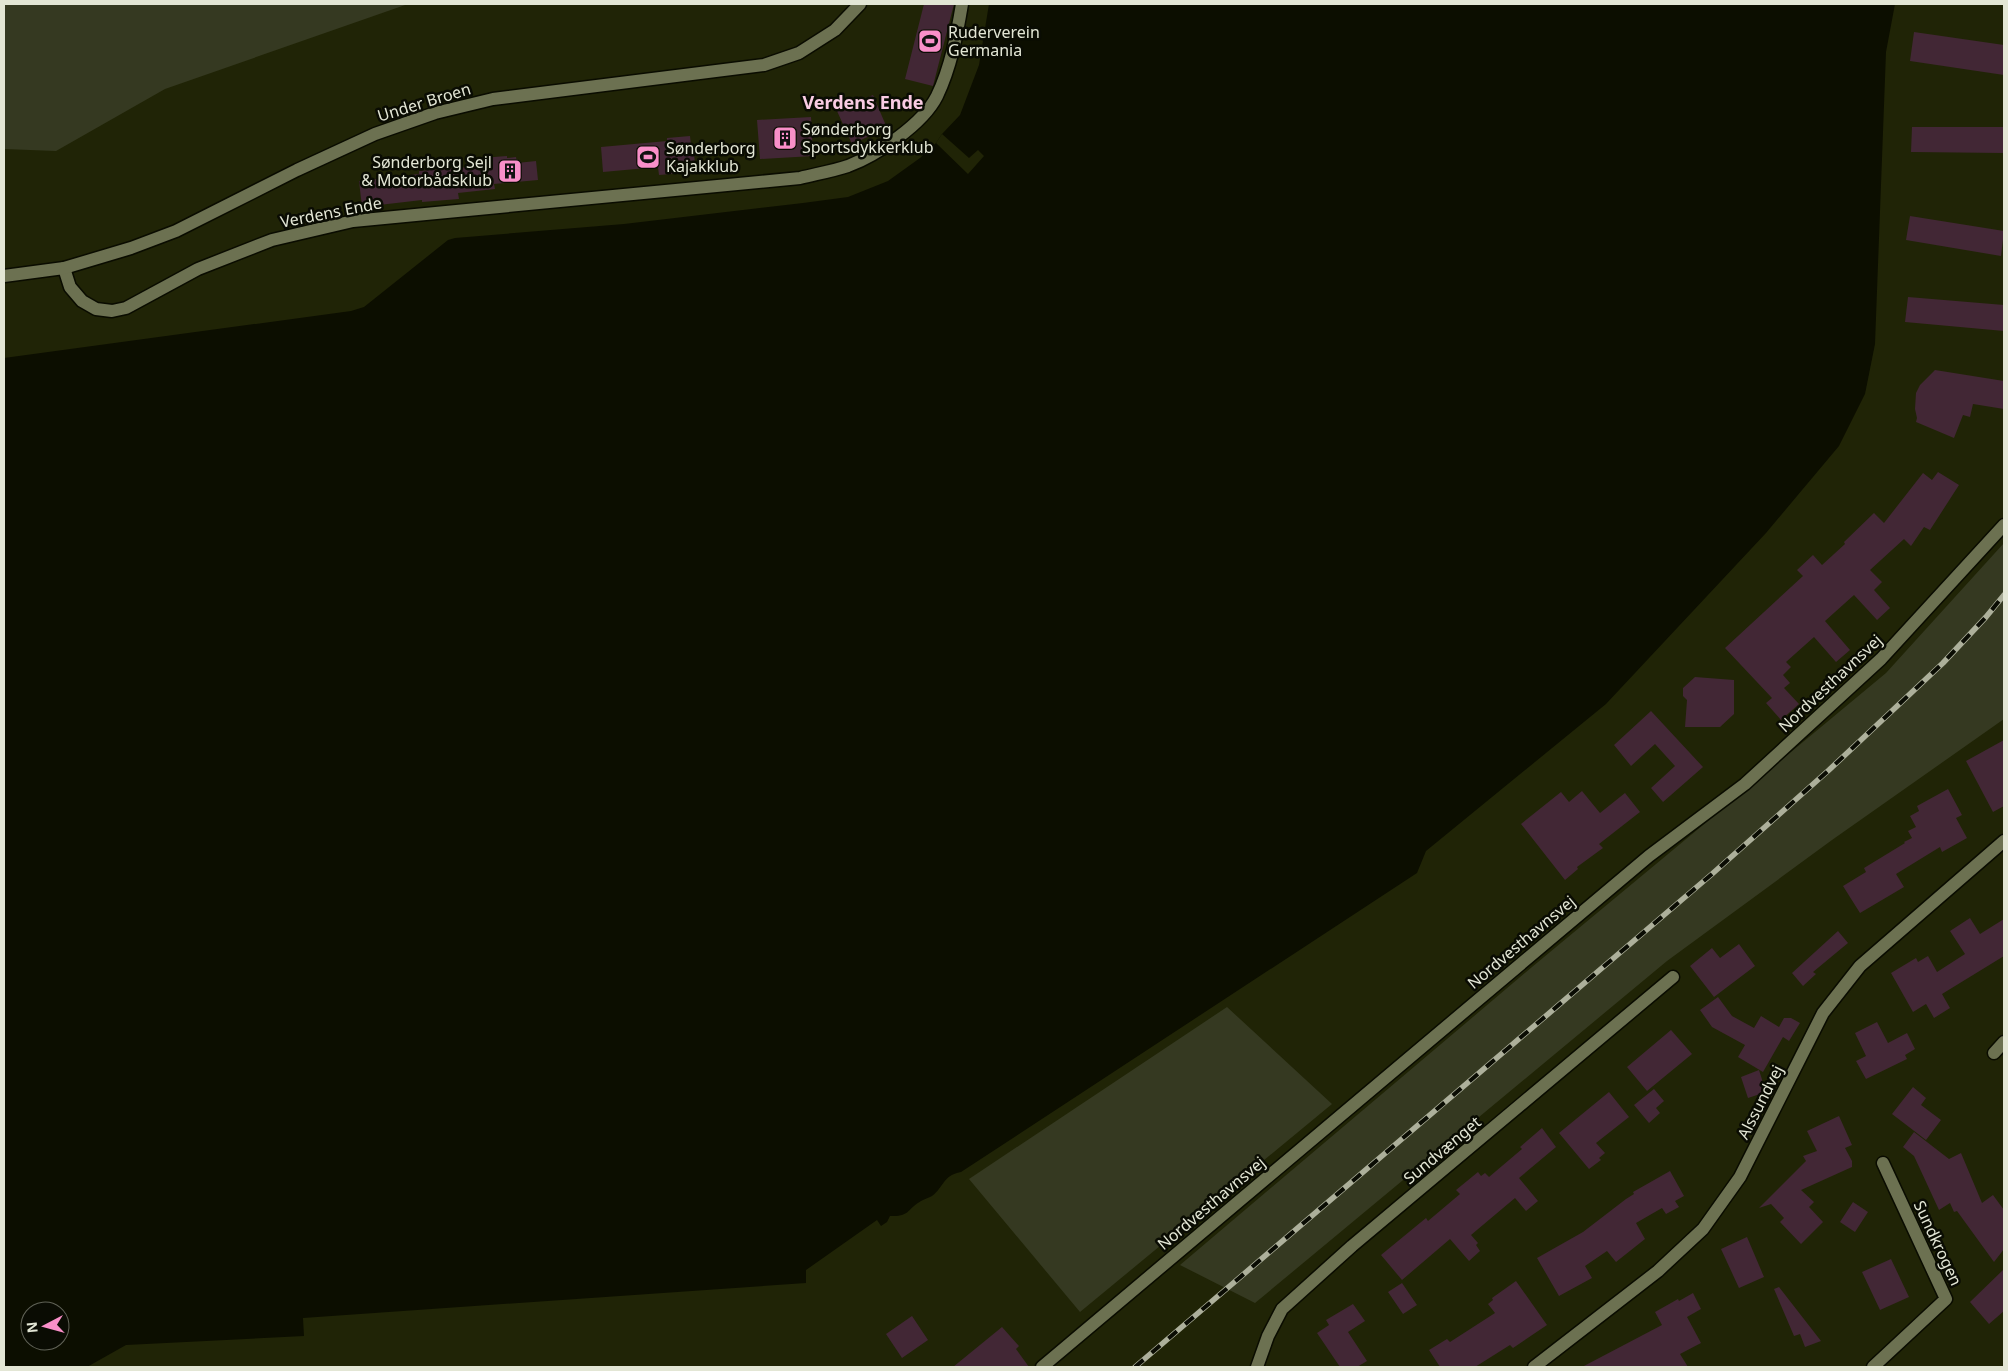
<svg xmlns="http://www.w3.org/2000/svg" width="2008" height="1371" font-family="'Noto Sans',sans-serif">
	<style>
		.green { fill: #353921 }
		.water { fill: #0c0e00; fill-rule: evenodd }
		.pier { fill: #202406 }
		.building { fill: #422735 }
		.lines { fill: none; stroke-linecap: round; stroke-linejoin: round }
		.street-casing { stroke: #0a0c00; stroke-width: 15 }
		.secondary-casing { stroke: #0a0c00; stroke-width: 15 }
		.street { stroke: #6c7151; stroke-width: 12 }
		.secondary { stroke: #6c7151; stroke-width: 12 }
		.rail-casing { stroke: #adb09b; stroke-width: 5.5 }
		.rail { stroke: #0a0c03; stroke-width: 4; stroke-dasharray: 11; stroke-linecap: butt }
		.labels { text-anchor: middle; stroke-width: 5; stroke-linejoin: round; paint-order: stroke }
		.poi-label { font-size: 16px; fill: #e3e6d5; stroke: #0a0c03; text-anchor: start }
		.street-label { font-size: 16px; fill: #e3e6d5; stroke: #0a0c03 }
		.neighbourhood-label { font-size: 18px; font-weight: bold; fill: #facce3; stroke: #0a0c03 }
	</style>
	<rect width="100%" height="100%" fill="#202406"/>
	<path class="green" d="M 4,4 L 408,4 L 165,89 L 56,151 L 4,149 Z
		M 2004,543 L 2004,719 L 1832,840 L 1667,961 L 1255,1303 L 1180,1265 L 1532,967 L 1886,673 Z
		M 1227,1007 L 1332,1104 L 1080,1312 L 969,1179 Z"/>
	<path class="water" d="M 989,4 L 1895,4 L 1886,52 L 1875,344 L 1865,394 L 1839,446 L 1766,533 L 1606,704 L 1426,851 L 1417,873 L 961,1172 C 942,1176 945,1186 932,1196 C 929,1198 924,1199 921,1201 C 907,1209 910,1217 890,1216 L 887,1222 L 881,1226 L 877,1220 L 806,1270 L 806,1283 L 303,1318 L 304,1336 L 126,1345 L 87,1367 L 4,1367 L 4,358 L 351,311 L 364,307 L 448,240 L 455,238 L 624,224 L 803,203 L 848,197 L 888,181 L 920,158 L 936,143 L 942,134 L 960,115 L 979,65 ZM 30,1311 L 60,1311 L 60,1341 L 30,1341 Z"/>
	<path class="pier" d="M 942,134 L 969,158 L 978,150 L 984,156 L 968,174 L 936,143 Z"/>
	<path class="building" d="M 924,4 L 954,4 L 933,86 L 905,79 Z
		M 1914,32 L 2004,45 L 2004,75 L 1910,61 Z
		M 873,95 L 887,128 L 852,144 L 837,111 Z
		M 811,117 L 813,156 L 760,159 L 757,120 Z
		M 1912,127 L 2004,127 L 2004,153 L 1911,152 Z
		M 690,136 L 691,145 L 693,145 L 696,172 L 659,175 L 658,167 L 603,172 L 601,147 L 667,141 L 667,138 Z
		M 507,156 L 507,158 L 516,157 L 517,163 L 536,161 L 538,180 L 494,184 L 495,189 L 458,193 L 459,199 L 422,202 L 422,200 L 362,207 L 359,181 L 419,174 L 419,171 L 482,166 L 481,158 Z
		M 1910,216 L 2004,231 L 2001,256 L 1906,240 Z
		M 1908,297 L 2004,305 L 2004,331 L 1905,322 Z
		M 1935,370 L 2004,381 L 2004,409 L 1973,404 L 1970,417 L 1963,415 L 1954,438 L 1916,422 L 1917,418 L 1915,409 L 1916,393 L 1920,385 Z
		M 1938,472 L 1959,485 L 1930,530 L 1924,527 L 1911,546 L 1904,539 L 1870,570 L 1882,582 L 1874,590 L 1890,608 L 1877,620 L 1854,595 L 1825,621 L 1850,650 L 1836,662 L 1814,637 L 1786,662 L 1791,667 L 1783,675 L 1790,683 L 1784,688 L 1799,704 L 1781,720 L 1766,703 L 1772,698 L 1725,648 L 1803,576 L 1797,570 L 1813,555 L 1822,565 L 1845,544 L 1844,542 L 1874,513 L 1884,523 L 1923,473 L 1932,480 Z
		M 1695,677 L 1734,680 L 1734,714 L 1720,727 L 1685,727 L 1687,700 L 1683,696 L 1683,688 Z
		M 1651,711 L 1703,767 L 1663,802 L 1651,788 L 1675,766 L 1655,744 L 1631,766 L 1614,745 Z
		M 2004,740 L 2004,806 L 1993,812 L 1966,761 Z
		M 1948,789 L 1962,815 L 1956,818 L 1967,838 L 1942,852 L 1940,847 L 1896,874 L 1904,887 L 1860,913 L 1843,886 L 1866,872 L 1864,868 L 1905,843 L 1904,842 L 1912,838 L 1908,831 L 1916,827 L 1910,816 L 1919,811 L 1917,806 Z
		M 1582,791 L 1600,813 L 1625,793 L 1640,812 L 1599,844 L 1603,848 L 1577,867 L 1578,869 L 1565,880 L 1521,824 L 1561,792 L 1569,802 Z
		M 1970,918 L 1980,934 L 2004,919 L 2004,956 L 1942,994 L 1950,1008 L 1934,1018 L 1926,1004 L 1913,1012 L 1891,973 L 1916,958 L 1918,962 L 1928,956 L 1937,972 L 1965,954 L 1950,931 Z
		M 1838,931 L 1848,943 L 1813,972 L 1816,974 L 1803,986 L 1792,973 Z
		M 1739,944 L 1755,966 L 1714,997 L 1690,966 L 1712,948 L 1720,958 Z
		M 1718,997 L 1732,1016 L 1754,1028 L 1761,1016 L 1779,1027 L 1784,1018 L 1791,1018 L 1800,1023 L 1789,1041 L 1783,1037 L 1763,1072 L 1738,1057 L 1745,1045 L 1712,1027 L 1700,1010 Z
		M 1877,1022 L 1888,1043 L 1907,1033 L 1915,1049 L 1905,1055 L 1907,1059 L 1866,1079 L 1856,1061 L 1866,1056 L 1855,1033 Z
		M 1671,1030 L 1692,1054 L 1647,1091 L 1627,1067 Z
		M 1759,1070 L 1766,1092 L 1748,1098 L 1741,1077 Z
		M 1913,1087 L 1926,1098 L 1921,1105 L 1941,1120 L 1926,1140 L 1892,1114 Z
		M 1654,1089 L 1664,1101 L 1656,1108 L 1660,1113 L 1649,1123 L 1634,1105 Z
		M 1609,1092 L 1629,1117 L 1596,1143 L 1605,1153 L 1599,1158 L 1601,1160 L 1589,1169 L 1559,1133 Z
		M 1839,1116 L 1852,1145 L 1845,1148 L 1852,1161 L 1852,1167 L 1801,1190 L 1814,1202 L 1809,1207 L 1823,1222 L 1801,1244 L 1780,1222 L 1784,1218 L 1771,1204 L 1759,1208 L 1806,1161 L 1803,1156 L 1817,1151 L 1807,1131 Z
		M 1542,1128 L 1556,1147 L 1519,1178 L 1538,1201 L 1526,1211 L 1515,1198 L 1471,1235 L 1478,1243 L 1476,1245 L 1480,1251 L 1469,1261 L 1450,1239 L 1402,1280 L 1381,1255 L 1426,1218 L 1428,1221 L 1460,1194 L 1456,1190 L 1478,1172 L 1481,1176 L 1485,1173 L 1489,1177 L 1522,1149 L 1520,1147 Z
		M 1914,1132 L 1949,1159 L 1961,1153 L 1982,1203 L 1993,1195 L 2004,1210 L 2004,1249 L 1994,1262 L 1957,1211 L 1954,1212 L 1950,1203 L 1939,1210 L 1914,1156 L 1903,1147 Z
		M 1670,1171 L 1684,1196 L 1675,1201 L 1679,1207 L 1666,1214 L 1662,1208 L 1636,1223 L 1645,1239 L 1616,1262 L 1607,1251 L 1585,1266 L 1592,1278 L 1559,1296 L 1537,1258 L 1583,1232 L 1626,1199 L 1634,1194 L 1633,1192 Z
		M 1853,1202 L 1868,1212 L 1855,1232 L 1840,1222 Z
		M 1747,1237 L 1764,1277 L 1739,1288 L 1721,1249 Z
		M 1891,1259 L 1909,1297 L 1880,1310 L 1862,1272 Z
		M 2004,1269 L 2004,1311 L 1989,1324 L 1970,1302 Z
		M 1516,1281 L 1547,1325 L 1513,1348 L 1510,1345 L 1475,1367 L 1440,1367 L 1429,1350 L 1447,1339 L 1450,1342 L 1495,1313 L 1488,1304 L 1493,1300 L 1492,1298 Z
		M 1402,1283 L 1417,1305 L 1403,1314 L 1388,1292 Z
		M 1779,1287 L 1821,1341 L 1805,1347 L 1800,1334 L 1794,1336 L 1774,1289 Z
		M 1693,1293 L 1701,1309 L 1687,1317 L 1701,1343 L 1680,1354 L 1688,1367 L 1582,1367 L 1662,1325 L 1655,1312 L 1678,1299 L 1679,1301 Z
		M 1353,1304 L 1365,1321 L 1348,1332 L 1367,1361 L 1357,1367 L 1340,1367 L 1317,1333 L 1329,1325 L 1326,1320 Z
		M 912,1316 L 928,1340 L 902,1358 L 886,1334 Z
		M 1002,1327 L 1019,1346 L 1016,1349 L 1029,1367 L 953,1367 Z"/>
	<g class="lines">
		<g class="street-casing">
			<path id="street" d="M 64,268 L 70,287 L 82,301 L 96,309 L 112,311 L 126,308 L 198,269 L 272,240 L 353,221 L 800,178 C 816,174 833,171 848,166 C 877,155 923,124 937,96 C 951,67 957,34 962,4
				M 1994,1053 L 2004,1042
				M 1042,1367 L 1649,856 L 1745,784 L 1881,659 L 2004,525
				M 1257,1367 L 1268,1336 L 1282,1309 L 1352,1246 L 1673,977
				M 1534,1367 L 1658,1271 L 1703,1229 L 1740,1177 L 1823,1013 L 1860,966 L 2004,841
				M 1873,1367 L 1946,1299 L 1883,1163"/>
		</g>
		<g class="secondary-casing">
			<path id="secondary" d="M 4,276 L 64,268 L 131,248 L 176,231 L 297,170 L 375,134 L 435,113 L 493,99 L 764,65 L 799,53 L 835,30 L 860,4"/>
		</g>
		<use href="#street" class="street"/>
		<use href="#secondary" class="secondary"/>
		<g class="rail-casing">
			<path id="rail" d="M 1135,1367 L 1712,874 L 1829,770 L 1943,663 L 1986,617 L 2004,595"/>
		</g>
		<use href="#rail" class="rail"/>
	</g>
	<defs>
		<g id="stadium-square" transform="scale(1.25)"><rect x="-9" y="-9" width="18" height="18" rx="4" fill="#f98fc9" stroke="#0a0c03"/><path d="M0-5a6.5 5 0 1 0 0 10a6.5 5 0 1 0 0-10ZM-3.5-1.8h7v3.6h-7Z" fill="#111"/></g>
		<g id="building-square" transform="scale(1.25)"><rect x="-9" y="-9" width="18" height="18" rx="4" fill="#f98fc9" stroke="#0a0c03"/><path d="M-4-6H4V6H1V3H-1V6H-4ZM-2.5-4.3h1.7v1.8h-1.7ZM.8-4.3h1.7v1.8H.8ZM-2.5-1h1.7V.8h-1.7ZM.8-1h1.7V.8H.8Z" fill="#111"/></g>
	</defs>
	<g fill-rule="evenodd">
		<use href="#stadium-square" x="930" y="41"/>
		<use href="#building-square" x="785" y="138"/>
		<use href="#stadium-square" x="648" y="157"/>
		<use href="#building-square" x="510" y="171"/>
	</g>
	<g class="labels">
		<g class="poi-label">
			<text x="948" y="38">Ruderverein<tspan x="948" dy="18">Germania</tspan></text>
			<text x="802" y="135">Sønderborg<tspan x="802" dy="18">Sportsdykkerklub</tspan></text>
			<text x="666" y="154">Sønderborg<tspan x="666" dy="18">Kajakklub</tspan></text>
			<text x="492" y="168" text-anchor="end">Sønderborg Sejl<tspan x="492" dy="18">&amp; Motorbådsklub</tspan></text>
		</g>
		<g class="street-label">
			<text transform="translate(424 102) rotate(-17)" y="6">Under Broen</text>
			<text transform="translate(331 212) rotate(-11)" y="6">Verdens Ende</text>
			<text transform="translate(1830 683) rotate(-43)" y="6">Nordvesthavnsvej</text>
			<text transform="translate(1521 942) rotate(-40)" y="6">Nordvesthavnsvej</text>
			<text transform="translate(1760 1102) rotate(-63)" y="6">Alssundvej</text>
			<text transform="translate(1442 1150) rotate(-40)" y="6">Sundvænget</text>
			<text transform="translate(1211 1203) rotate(-40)" y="6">Nordvesthavnsvej</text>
			<text transform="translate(1938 1243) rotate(65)" y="6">Sundkrogen</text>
		</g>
		<g class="neighbourhood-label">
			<text x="863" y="109">Verdens Ende</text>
		</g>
	</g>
	<rect width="2008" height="1371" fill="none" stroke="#e3e6d5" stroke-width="10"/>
	<g transform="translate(45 1326) rotate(264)"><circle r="24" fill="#0a0c03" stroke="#616357"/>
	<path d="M0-4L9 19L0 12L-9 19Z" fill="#f98fc9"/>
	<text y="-8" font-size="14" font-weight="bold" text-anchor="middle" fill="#e3e6d5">N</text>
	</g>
</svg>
